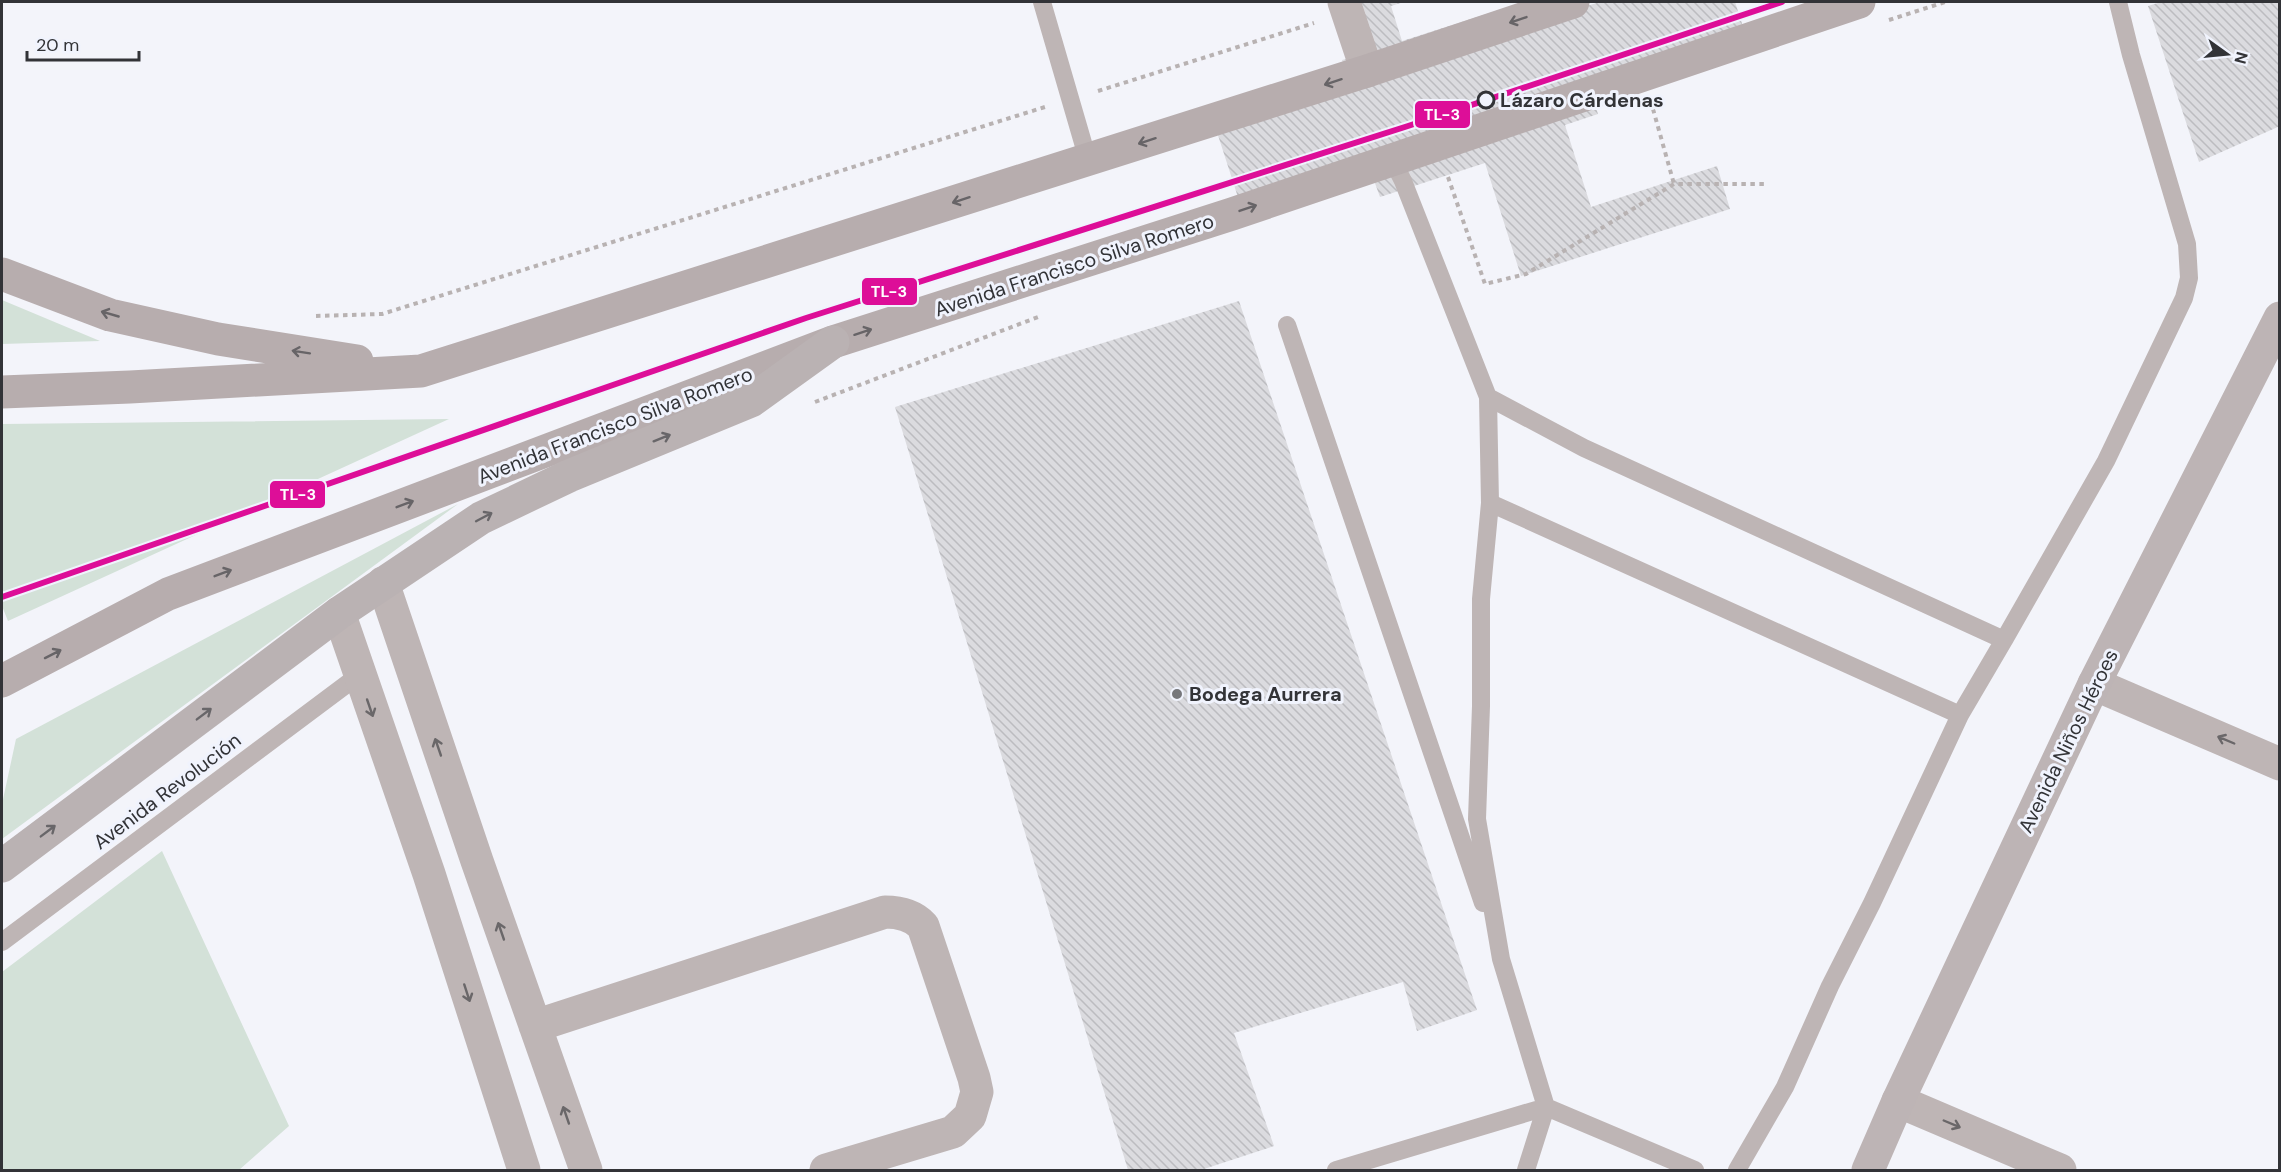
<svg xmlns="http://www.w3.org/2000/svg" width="2281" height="1172" font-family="'DM Sans',sans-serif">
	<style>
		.grass { fill: #d3e1d8 }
		.building { fill: url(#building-back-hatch) }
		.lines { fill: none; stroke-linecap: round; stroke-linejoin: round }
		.path { stroke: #b8b2b2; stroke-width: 4; stroke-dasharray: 4.5 4.5; stroke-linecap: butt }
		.lane { stroke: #beb5b5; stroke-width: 18 }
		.street { stroke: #beb5b5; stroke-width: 33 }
		.secondary { stroke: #bdb4b5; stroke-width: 33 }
		.primary { stroke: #b7adae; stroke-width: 33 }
		.highway { stroke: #bab2b3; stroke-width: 33 }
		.metro-1-casing { stroke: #f0f3fd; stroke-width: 10 }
		.metro-1 { stroke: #dd0e98; stroke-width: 6 }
		.oneway { stroke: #676467 }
		.oneway2 { stroke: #686669 }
		.oneway3 { stroke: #6a6769 }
		.stop-dot { fill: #f0f3fd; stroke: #323337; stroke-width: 3 }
		.poi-dot { fill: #76777b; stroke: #f0f3fd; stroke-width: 2 }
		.labels { text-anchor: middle; stroke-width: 6; stroke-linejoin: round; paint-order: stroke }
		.stop-label { font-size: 20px; font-weight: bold; fill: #323337; stroke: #f0f3fd; text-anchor: start }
		.street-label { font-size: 20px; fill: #323337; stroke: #f0f3fd }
		.poi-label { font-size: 20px; font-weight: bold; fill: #323337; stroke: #f0f3fd; text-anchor: start }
		.line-badge { stroke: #f0f3fd; stroke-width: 2 }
		.badge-label { font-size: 16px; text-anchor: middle; font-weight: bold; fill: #fff }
	</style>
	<defs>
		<pattern id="building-back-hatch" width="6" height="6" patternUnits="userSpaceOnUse" patternTransform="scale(1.5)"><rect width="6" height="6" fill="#dbdbdf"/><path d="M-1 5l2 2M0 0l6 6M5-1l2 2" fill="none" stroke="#bcbcc0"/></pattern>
	</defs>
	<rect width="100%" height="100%" fill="#f3f4fa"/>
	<path class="grass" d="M 2,300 L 100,341 L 2,344 Z
		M 449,419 L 8,621 L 2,606 L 2,424 Z
		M 458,504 L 2,839 L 2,804 L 16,739 Z
		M 162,851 L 289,1126 L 239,1170 L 2,1170 L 2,972 Z"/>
	<path class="building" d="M 1328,2 L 1404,2 L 1391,6 L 1402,41 L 1524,2 L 1570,11 L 1600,2 L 1735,2 L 1750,48 L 1593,98 L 1598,114 L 1565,125 L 1591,207 L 1717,166 L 1730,209 L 1521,276 L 1485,163 L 1380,197 L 1372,175 L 1244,216 L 1216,129 L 1350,86 L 1342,60 L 1353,57 Z
		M 2161,2 L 2280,2 L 2280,126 L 2199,162 L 2148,6 Z
		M 1239,301 L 1477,1010 L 1417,1031 L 1403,982 L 1234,1033 L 1274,1146 L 1201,1170 L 1128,1170 L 895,407 Z"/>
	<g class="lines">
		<path class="path" d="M 1889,20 L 1945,2
			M 1098,91 L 1314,23
			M 1653,109 L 1674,184
			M 1448,177 L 1485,284 L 1526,274 L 1674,184 L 1767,184
			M 316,316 L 382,314 L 1045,107
			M 815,402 L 1038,317"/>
		<path class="lane" d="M 1042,2 L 1088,160
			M 1392,159 L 1403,181 L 1488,397 L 1490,503 L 1481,599 L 1481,706 L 1477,819 L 1501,959 L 1546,1107 L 1526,1170
			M 1287,325 L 1483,903
			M 1488,397 L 1584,448 L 2004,640 L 2106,461 L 2184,298 L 2189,278 L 2187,244 L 2131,55 L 2118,2
			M 1490,503 L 1960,715 L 1872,903 L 1830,986 L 1785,1087 L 1737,1170
			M 1960,715 L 2004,640
			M 2,942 L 359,675
			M 1336,1170 L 1546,1107 L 1695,1170"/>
		<path class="street" d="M 1344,2 L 1367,71
			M 383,583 L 477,861 L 586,1170
			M 339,613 L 429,874 L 524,1170
			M 2094,684 L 2280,764
			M 535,1026 L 885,912 C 900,912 913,915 923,926 L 974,1078 L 977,1092 L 970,1116 L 953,1132 L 826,1170
			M 1898,1101 L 2060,1170"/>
		<path class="secondary" d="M 1868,1170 L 1898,1101 L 2094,684 L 2280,318"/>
		<path class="primary" d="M 2,274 L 110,315 L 218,339 L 357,361
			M 2,392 L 130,387 L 421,371 L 1367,71 L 1573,2
			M 2,681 L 168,594 L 833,342 L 1232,214 L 1859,2"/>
		<path class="highway" d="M 2,866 L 339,613 L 481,518 L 569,476 L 751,401 L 833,342"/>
		<g class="metro-1-casing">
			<path id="metro-1" d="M 2,597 L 806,318 L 1408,126 L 1782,2"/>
		</g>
		<use href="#metro-1" class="metro-1"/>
	</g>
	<defs><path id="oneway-shaft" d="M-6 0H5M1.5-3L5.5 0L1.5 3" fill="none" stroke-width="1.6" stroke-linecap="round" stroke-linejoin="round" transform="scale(1.5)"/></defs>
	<g class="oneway">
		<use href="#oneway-shaft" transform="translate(1518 20) rotate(161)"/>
		<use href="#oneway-shaft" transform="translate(1333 82) rotate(162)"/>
		<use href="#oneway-shaft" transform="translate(1147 141) rotate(162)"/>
		<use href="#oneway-shaft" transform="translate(961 200) rotate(162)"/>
		<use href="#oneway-shaft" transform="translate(1248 208) rotate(-19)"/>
		<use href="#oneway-shaft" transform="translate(110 314) rotate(-164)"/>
		<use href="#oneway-shaft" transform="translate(863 332) rotate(-18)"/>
		<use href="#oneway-shaft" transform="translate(301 352) rotate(-171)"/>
		<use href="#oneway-shaft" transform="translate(405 504) rotate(-21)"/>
		<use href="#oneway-shaft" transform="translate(223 573) rotate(-21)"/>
		<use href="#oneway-shaft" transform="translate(53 654) rotate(-27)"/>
	</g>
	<g class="oneway2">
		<use href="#oneway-shaft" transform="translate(662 438) rotate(-22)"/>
		<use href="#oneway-shaft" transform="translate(484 517) rotate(-28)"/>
		<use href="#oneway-shaft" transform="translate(204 714) rotate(-37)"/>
		<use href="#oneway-shaft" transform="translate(48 831) rotate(-37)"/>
	</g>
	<g class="oneway3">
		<use href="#oneway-shaft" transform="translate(370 708) rotate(71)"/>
		<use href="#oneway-shaft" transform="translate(2226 740) rotate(-157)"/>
		<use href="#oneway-shaft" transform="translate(438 747) rotate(-109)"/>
		<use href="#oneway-shaft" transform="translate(501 931) rotate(-109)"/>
		<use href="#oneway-shaft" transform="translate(467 993) rotate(72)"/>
		<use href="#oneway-shaft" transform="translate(566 1115) rotate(-109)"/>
		<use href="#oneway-shaft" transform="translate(1952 1124) rotate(23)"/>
	</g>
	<circle class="stop-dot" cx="1486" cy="100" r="8"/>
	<circle class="poi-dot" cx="1177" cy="694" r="6"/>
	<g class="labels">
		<g class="stop-label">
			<text x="1500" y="107">Lázaro Cárdenas</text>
		</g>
		<g class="street-label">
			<text transform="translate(1074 265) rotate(-18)" y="7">Avenida Francisco Silva Romero</text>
			<text transform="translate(615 425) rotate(-21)" y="7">Avenida Francisco Silva Romero</text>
			<text transform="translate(2068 741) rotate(-64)" y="7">Avenida Niños Héroes</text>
			<text transform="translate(167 791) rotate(-37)" y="7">Avenida Revolución</text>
		</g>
		<g class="poi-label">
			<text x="1189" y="701">Bodega Aurrera</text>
		</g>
	</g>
	<g class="line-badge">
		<rect x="1414" y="100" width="57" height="29" rx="6" fill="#dd0e98"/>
		<rect x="861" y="277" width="57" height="29" rx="6" fill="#dd0e98"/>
		<rect x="269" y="480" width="57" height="29" rx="6" fill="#dd0e98"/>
	</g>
	<g class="badge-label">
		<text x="1442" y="120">TL-3</text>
		<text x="889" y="297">TL-3</text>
		<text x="298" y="500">TL-3</text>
	</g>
	<rect width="2281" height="1172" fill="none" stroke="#323337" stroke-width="6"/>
	<g transform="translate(2227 54) rotate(105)" stroke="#f0f3fd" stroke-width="4.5" paint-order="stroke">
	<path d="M0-4.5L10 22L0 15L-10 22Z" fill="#323337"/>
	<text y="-9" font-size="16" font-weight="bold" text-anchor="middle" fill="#323337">N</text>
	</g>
	<path d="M27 51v9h112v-9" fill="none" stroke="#323337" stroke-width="3"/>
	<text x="36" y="51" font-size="18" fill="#323337" stroke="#f0f3fd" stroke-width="4.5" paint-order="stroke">20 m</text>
</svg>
